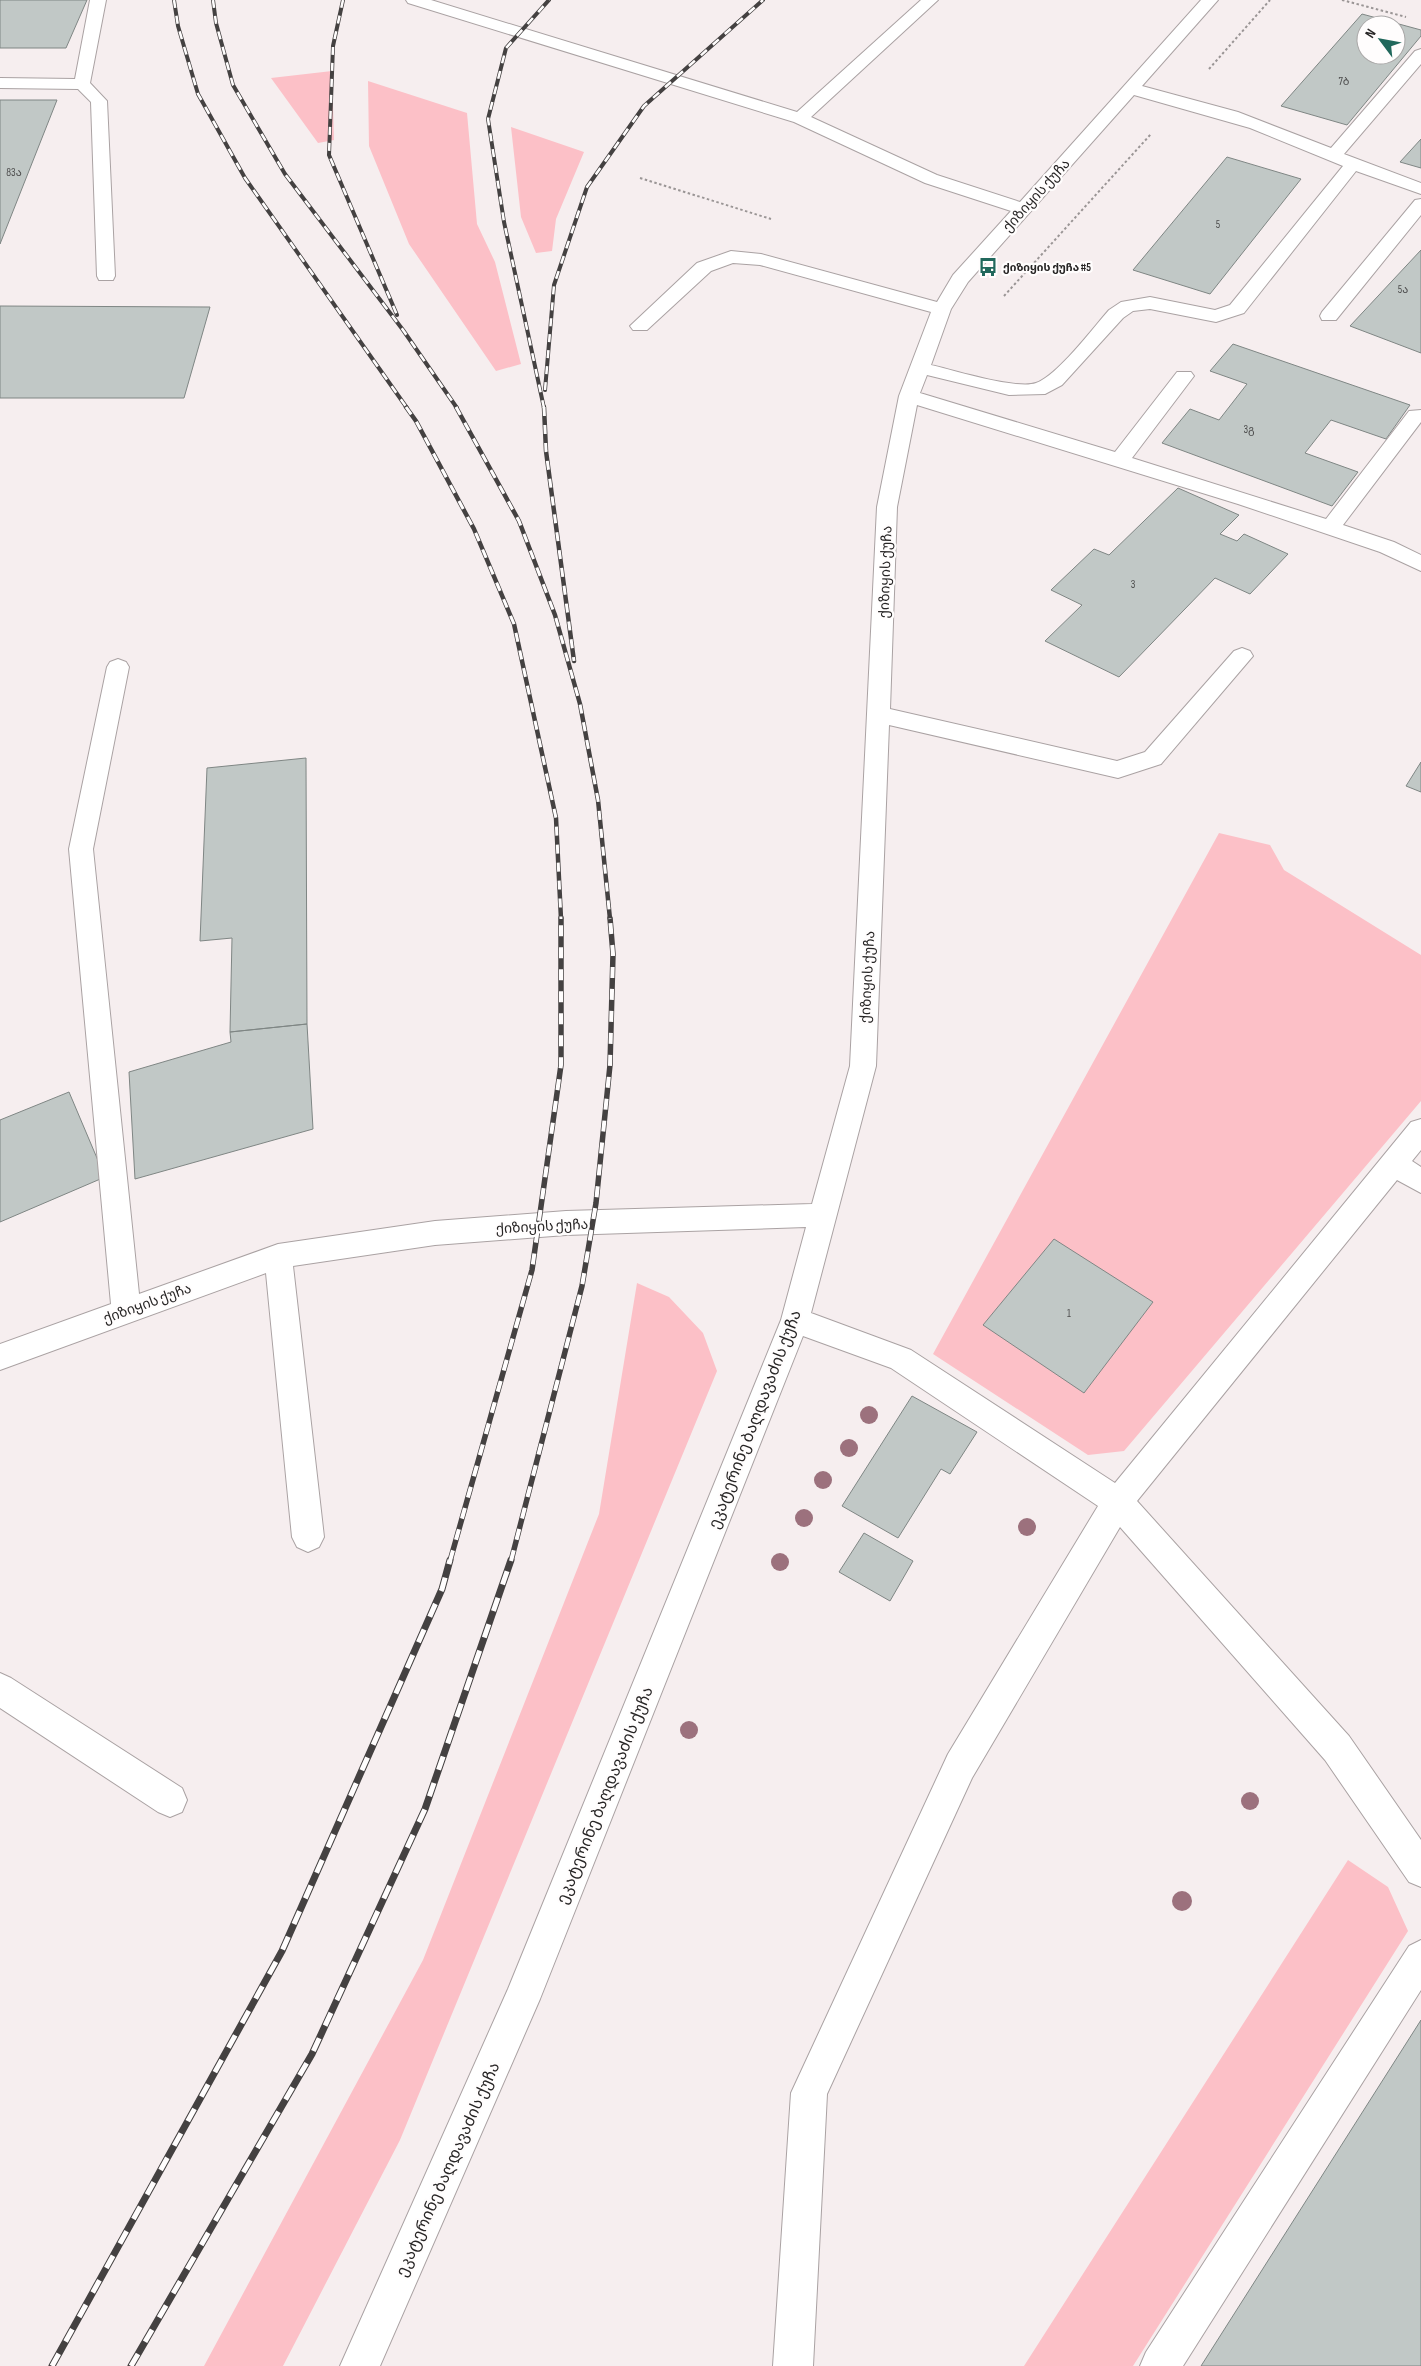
<svg xmlns="http://www.w3.org/2000/svg" width="1421" height="2366" font-family="'Sofia Sans Condensed','Noto Sans Georgian',sans-serif">
	<style>
		.green { fill: #fcc0c7 }
		.building { fill: #c1c8c6; stroke: #7f8684; fill-rule: evenodd }
		.lines { fill: none; stroke-linecap: round; stroke-linejoin: round }
		.minor-casing { stroke: #aaa2a3; stroke-width: 2 }
		.path { stroke: #9a9595; stroke-width: 2; stroke-dasharray: 2.5 2.5; stroke-linecap: butt }
		.minor { fill: #fff; fill-rule: evenodd }
		.rail-far3-casing { stroke: #444141; stroke-width: 4 }
		.rail-far2-casing { stroke: #444141; stroke-width: 4.5 }
		.rail-far1-casing { stroke: #444141; stroke-width: 5.5 }
		.rail-casing { stroke: #444141; stroke-width: 7 }
		.rail-far3 { stroke: #fffdfd; stroke-width: 2.5; stroke-dasharray: 8; stroke-linecap: butt }
		.rail-far2 { stroke: #fffdfd; stroke-width: 3; stroke-dasharray: 9; stroke-linecap: butt }
		.rail-far1 { stroke: #fffdfd; stroke-width: 4; stroke-dasharray: 11; stroke-linecap: butt }
		.rail { stroke: #fffdfd; stroke-width: 5; stroke-dasharray: 14; stroke-linecap: butt }
		.tree { fill: #9c717d }
		.labels { text-anchor: middle; stroke-width: 4.5; stroke-linejoin: round; paint-order: stroke }
		.number-label { font-size: 11px; fill: #4e4e4e }
		.far-poi-label { font-size: 11px; font-weight: bold; fill: #282626; stroke: #fffdfd; text-anchor: start }
		.street-label { font-size: 14px; fill: #282626; stroke: #fffdfd }
		.near-street-label { font-size: 16px; fill: #282626; stroke: #fffdfd }
	</style>
	<rect width="100%" height="100%" fill="#f6eeef"/>
	<path class="green" d="M 332,71 L 334,140 L 318,143 L 271,78 Z
		M 368,81 L 467,113 L 477,224 L 495,262 L 521,364 L 496,371 L 409,244 L 369,146 Z
		M 511,127 L 584,152 L 556,219 L 552,251 L 536,253 L 521,217 Z
		M 1219,833 L 1270,845 L 1284,870 L 1421,955 L 1421,1101 L 1124,1451 L 1088,1455 L 933,1354 Z
		M 637,1283 L 669,1297 L 703,1333 L 717,1371 L 400,2140 L 283,2366 L 204,2366 L 423,1960 L 599,1514 Z
		M 1348,1860 L 1388,1887 L 1408,1931 L 1133,2366 L 1024,2366 Z"/>
	<path class="building" d="M 0,0 L 87,0 L 66,48 L 0,48 Z
		M 1362,14 L 1421,30 L 1421,36 L 1347,125 L 1281,106 ZM 1366,25 L 1396,25 L 1396,55 L 1366,55 Z
		M 0,100 L 57,100 L 0,244 Z
		M 1421,139 L 1421,168 L 1400,162 Z
		M 1227,157 L 1301,179 L 1210,294 L 1133,270 Z
		M 1421,250 L 1421,353 L 1350,326 Z
		M 0,306 L 210,307 L 184,398 L 0,398 Z
		M 1233,344 L 1410,405 L 1386,439 L 1331,420 L 1305,453 L 1358,472 L 1332,506 L 1162,443 L 1190,409 L 1219,420 L 1247,384 L 1210,371 Z
		M 1178,488 L 1239,515 L 1220,534 L 1237,541 L 1244,534 L 1288,554 L 1250,594 L 1215,578 L 1119,677 L 1045,641 L 1082,605 L 1051,590 L 1094,549 L 1109,555 Z
		M 306,758 L 307,1024 L 230,1032 L 232,938 L 200,941 L 207,768 Z
		M 1421,762 L 1421,792 L 1406,786 Z
		M 307,1024 L 313,1129 L 135,1179 L 129,1072 L 231,1042 L 230,1032 Z
		M 69,1092 L 105,1177 L 0,1222 L 0,1120 Z
		M 1054,1239 L 1153,1302 L 1084,1393 L 983,1325 Z
		M 912,1396 L 977,1432 L 950,1474 L 941,1469 L 898,1538 L 842,1506 Z
		M 864,1533 L 913,1561 L 890,1601 L 839,1572 Z
		M 1421,2020 L 1421,2366 L 1201,2366 Z"/>
	<g class="lines">
		<g class="minor-casing">
			<path id="minor" d="M 90,0 L 106,0 L 90,83 L 107,101 L 115,276 L 113,280 L 99,280 L 97,276 L 91,102 L 78,89 L 0,88 L 0,78 L 75,79 Z
				M 406,0 L 431,0 L 797,112 L 921,0 L 938,0 L 811,117 L 937,175 L 1020,202 L 1201,0 L 1218,0 L 1142,86 L 1238,112 L 1331,148 L 1415,51 L 1421,49 L 1421,64 L 1344,154 L 1421,183 L 1421,194 L 1356,171 L 1244,313 L 1216,322 L 1150,309 L 1133,311 L 1123,318 L 1062,385 L 1045,394 L 1009,395 L 927,375 L 920,393 L 1115,452 L 1177,372 L 1191,372 L 1194,376 L 1132,458 L 1326,519 L 1409,411 L 1421,410 L 1421,422 L 1343,525 L 1394,542 L 1421,555 L 1421,571 L 1380,552 L 1238,504 L 917,405 L 897,507 L 890,709 L 1117,761 L 1145,752 L 1234,651 L 1242,648 L 1250,651 L 1253,656 L 1161,764 L 1118,778 L 889,725 L 876,1066 L 811,1313 L 911,1350 L 1115,1483 L 1411,1122 L 1421,1119 L 1421,1150 L 1412,1161 L 1421,1167 L 1421,1193 L 1397,1180 L 1137,1501 L 1349,1736 L 1421,1840 L 1421,1887 L 1409,1882 L 1325,1760 L 1120,1527 L 972,1778 L 827,2094 L 813,2366 L 773,2366 L 791,2093 L 948,1754 L 1098,1506 L 891,1368 L 803,1336 L 540,1999 L 380,2366 L 340,2366 L 508,1989 L 781,1320 L 806,1227 L 566,1235 L 435,1245 L 293,1266 L 324,1537 L 319,1547 L 308,1552 L 297,1547 L 292,1537 L 266,1273 L 0,1370 L 0,1344 L 111,1304 L 69,849 L 107,667 L 110,662 L 118,659 L 126,662 L 129,667 L 93,849 L 139,1294 L 278,1244 L 435,1221 L 566,1211 L 812,1204 L 850,1066 L 877,507 L 899,396 L 931,312 L 760,265 L 733,263 L 711,271 L 647,330 L 633,330 L 630,326 L 697,263 L 731,251 L 761,254 L 937,302 L 953,275 L 1011,211 L 925,183 L 794,122 L 408,3 ZM 1134,95 L 1250,128 L 1343,166 L 1230,305 L 1215,310 L 1150,297 L 1121,302 L 1109,310 C 1093,328 1057,376 1036,383 C 1017,390 953,370 931,365 L 951,309 L 968,282 Z
				M 1421,199 L 1421,215 L 1336,320 L 1322,320 L 1320,316 L 1322,312 L 1415,200 Z
				M 0,1673 L 11,1678 L 182,1788 L 187,1800 L 182,1812 L 170,1817 L 158,1812 L 0,1708 Z
				M 1421,1940 L 1421,1990 L 1183,2366 L 1140,2366 L 1146,2352 L 1409,1946 Z"/>
		</g>
		<path class="path" d="M 1342,0 L 1406,17
			M 1209,69 L 1270,0
			M 640,178 L 771,219
			M 1004,296 L 1151,134"/>
		<use href="#minor" class="minor"/>
		<g class="rail-far3-casing">
			<path id="rail-far3" d="M 174,0 L 178,26 L 198,94 L 245,178 L 407,408
				M 213,0 L 216,23 L 233,85 L 285,174 L 403,330 L 457,408
				M 343,0 L 333,46 L 329,155 L 397,315
				M 545,390 L 554,285 L 587,187 L 644,106 L 763,0
				M 544,408 L 504,222 L 488,119 L 506,48 L 549,0"/>
		</g>
		<g class="rail-far2-casing">
			<path id="rail-far2" d="M 406,407 L 416,421 L 474,529 L 514,624 L 556,818 L 561,919
				M 456,407 L 519,521 L 555,615 L 580,704 L 598,800 L 610,919
				M 544,407 L 546,451 L 574,661"/>
		</g>
		<g class="rail-far1-casing">
			<path id="rail-far1" d="M 450,1561 L 532,1270 L 561,1065 L 561,918
				M 511,1561 L 582,1286 L 596,1203 L 610,1065 L 613,954 L 610,918"/>
		</g>
		<g class="rail-casing">
			<path id="rail" d="M 52,2366 L 282,1951 L 442,1589 L 450,1560
				M 131,2366 L 312,2054 L 425,1809 L 511,1560"/>
		</g>
		<use href="#rail-far3" class="rail-far3"/>
		<use href="#rail-far2" class="rail-far2"/>
		<use href="#rail-far1" class="rail-far1"/>
		<use href="#rail" class="rail"/>
	</g>
	<g class="tree">
		<circle cx="869" cy="1415" r="9"/>
		<circle cx="849" cy="1448" r="9"/>
		<circle cx="823" cy="1480" r="9"/>
		<circle cx="804" cy="1518" r="9"/>
		<circle cx="1027" cy="1527" r="9"/>
		<circle cx="780" cy="1562" r="9"/>
		<circle cx="689" cy="1730" r="9"/>
		<circle cx="1250" cy="1801" r="9"/>
		<circle cx="1182" cy="1901" r="10"/>
	</g>
	<defs>
		<g id="bus-bare" transform="scale(1.5)"><path d="M-5-6H5V4H4V6H2V4H-2V6H-4V4H-5ZM-3.5-4V0h7V-4ZM-3.5 1.2v1.5H-2V1.2ZM2 1.2v1.5H3.5V1.2Z" fill="#21685c" stroke="#fffdfd" stroke-width="2.5" paint-order="stroke"/></g>
	</defs>
	<g fill-rule="evenodd">
		<use href="#bus-bare" x="988" y="267"/>
	</g>
	<g class="labels">
		<g class="number-label">
			<text x="1344" y="85">7ბ</text>
			<text x="14" y="176">83ა</text>
			<text x="1218" y="228">5</text>
			<text x="1403" y="293">5ა</text>
			<text x="1249" y="433">3გ</text>
			<text x="1133" y="588">3</text>
			<text x="1069" y="1317">1</text>
		</g>
		<g class="far-poi-label">
			<text x="1003" y="271">ქიზიყის ქუჩა #5</text>
		</g>
		<g class="street-label">
			<text transform="translate(1036 195) rotate(-48)" y="5">ქიზიყის ქუჩა</text>
			<text transform="translate(885 572) rotate(-88)" y="5">ქიზიყის ქუჩა</text>
			<text transform="translate(867 977) rotate(-87)" y="5">ქიზიყის ქუჩა</text>
			<text transform="translate(542 1226) rotate(-3)" y="5">ქიზიყის ქუჩა</text>
			<text transform="translate(147 1303) rotate(-20)" y="5">ქიზიყის ქუჩა</text>
		</g>
		<g class="near-street-label">
			<text transform="translate(754 1419) rotate(-69)" y="6">ეკატერინე ბაღდავაძის ქუჩა</text>
			<text transform="translate(604 1795) rotate(-68)" y="6">ეკატერინე ბაღდავაძის ქუჩა</text>
			<text transform="translate(447 2169) rotate(-66)" y="6">ეკატერინე ბაღდავაძის ქუჩა</text>
		</g>
	</g>
	<g transform="translate(1381 40) rotate(302)"><circle r="24" fill="#fffdfd" stroke="#a9a7a7"/>
	<path d="M0-4L9 19L0 12L-9 19Z" fill="#21685c"/>
	<text y="-8" font-size="14" font-weight="bold" text-anchor="middle" fill="#282626">N</text>
	</g>
</svg>
